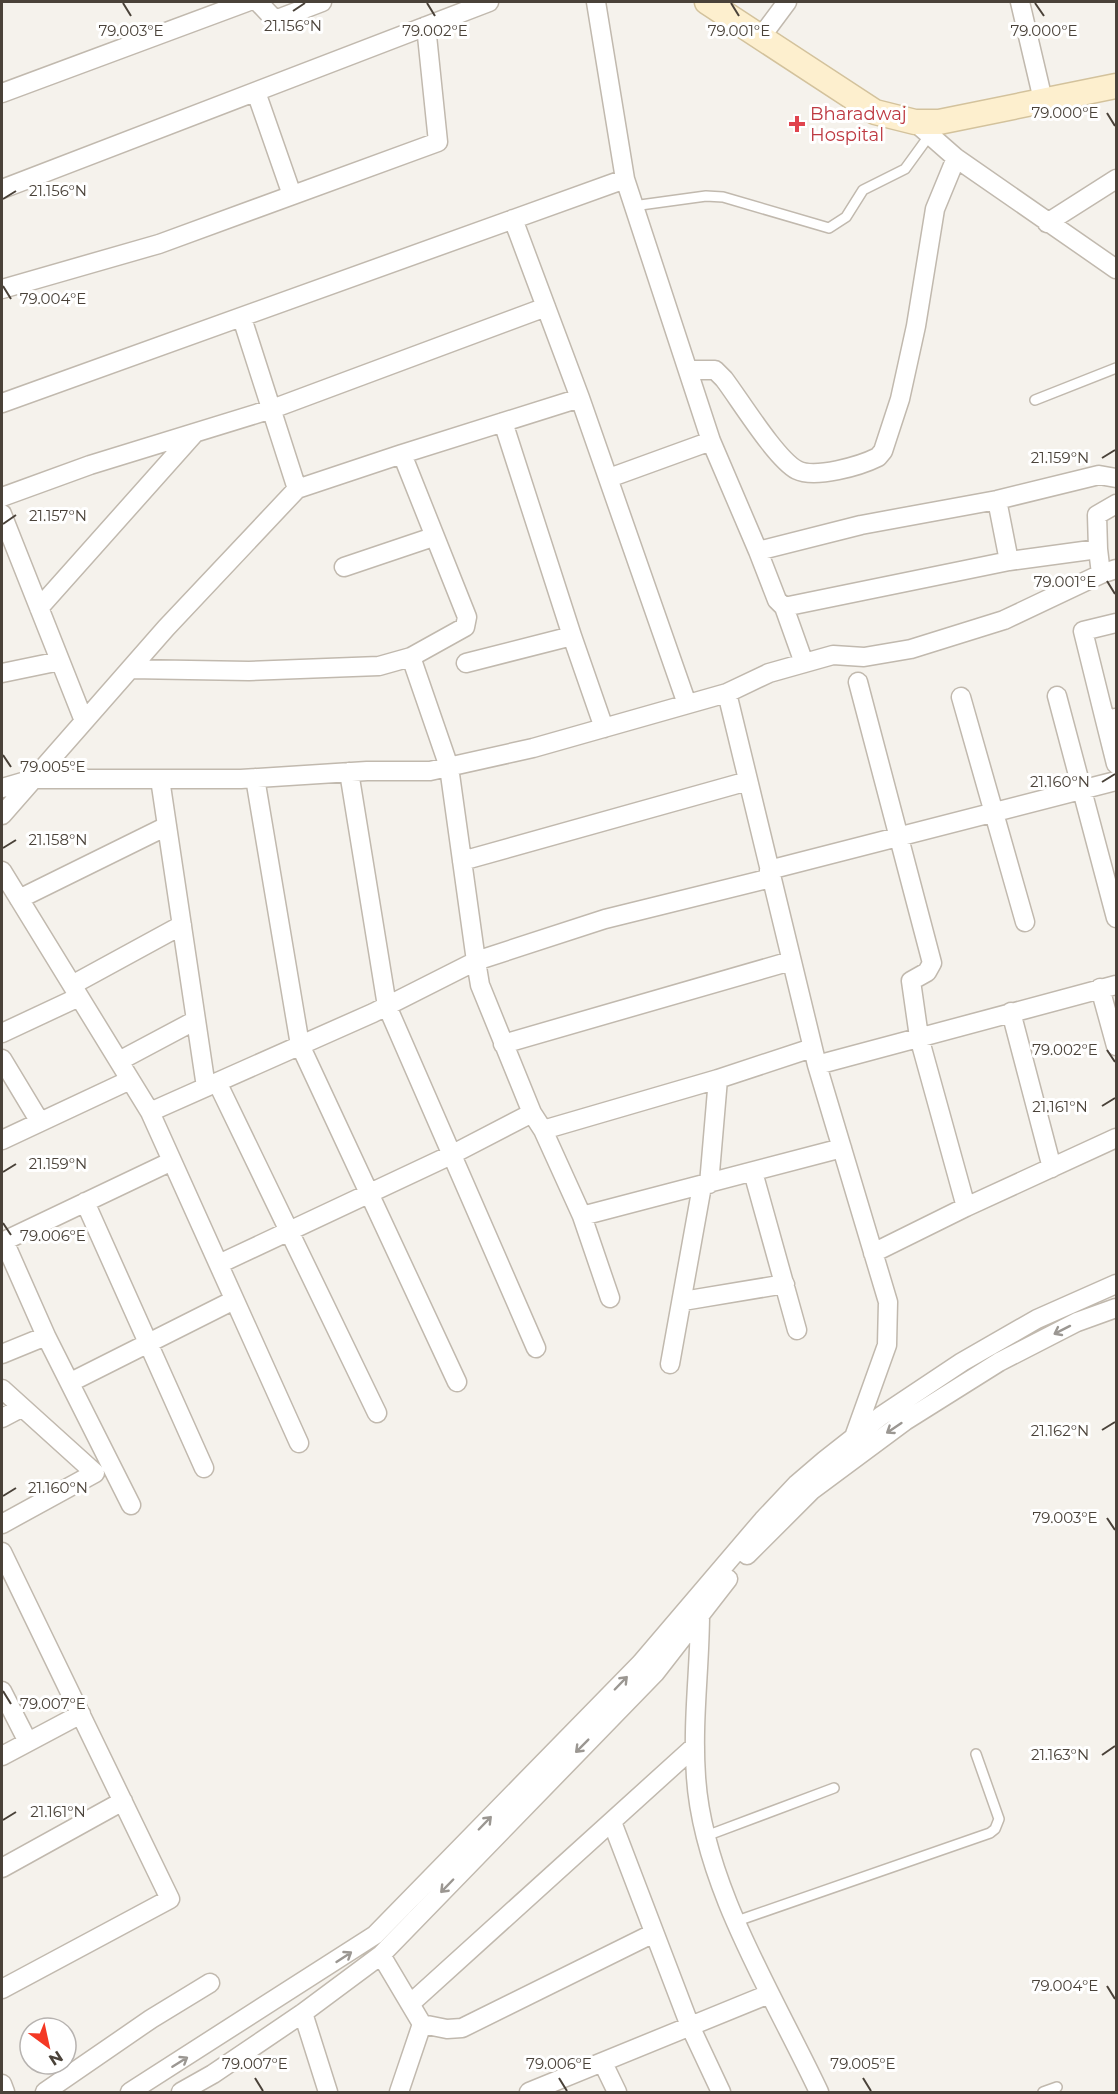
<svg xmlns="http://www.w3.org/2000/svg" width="1118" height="2094" font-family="Montserrat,sans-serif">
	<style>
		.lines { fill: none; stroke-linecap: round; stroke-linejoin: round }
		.lane-casing { stroke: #c1b9ae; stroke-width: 12 }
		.street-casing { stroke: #c1b9ae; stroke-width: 21 }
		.secondary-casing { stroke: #d3c29c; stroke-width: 27 }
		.lane { stroke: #fff; stroke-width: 9 }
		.street { stroke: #fff; stroke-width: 18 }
		.secondary { stroke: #fdefce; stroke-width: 24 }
		.oneway { stroke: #9b9792 }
		.ticks { fill: none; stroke: #4a4239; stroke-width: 2 }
		.health-dot { fill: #e0444e; stroke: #fff; stroke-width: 2 }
		.labels { text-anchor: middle; stroke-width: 6; stroke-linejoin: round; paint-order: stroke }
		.health-label { font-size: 18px; fill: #be3a42; stroke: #fff; text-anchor: start }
		.ticks-label { font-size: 15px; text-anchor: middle; fill: #4a4239; stroke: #fff; stroke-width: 6; stroke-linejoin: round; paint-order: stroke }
	</style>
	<rect width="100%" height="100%" fill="#f5f2ec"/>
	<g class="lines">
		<g class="lane-casing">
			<path id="lane" d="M 633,206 L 706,196 L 723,197 L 829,228 L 846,217 L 863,190 L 905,169 L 929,136
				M 1035,400 L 1116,368
				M 706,1836 L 834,1788
				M 737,1921 L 990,1833 L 995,1829 L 999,1819 L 976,1754
				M 1043,2092 L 1057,2087"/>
		</g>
		<g class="street-casing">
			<path id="street" d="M 258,2 L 275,20 L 322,2
				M 596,2 L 625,179 L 711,441 L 758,551
				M 1020,2 L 1043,100
				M 761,37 L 787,2
				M 256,92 L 292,195
				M 2,93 L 247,2
				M 915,122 L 956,158 L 1116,269
				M 2,189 L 489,2
				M 513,219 L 580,398 L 687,704
				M 1047,223 L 1116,179
				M 2,289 L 159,244 L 438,142 L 426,26
				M 242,318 L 297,489
				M 688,370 L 715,370 L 724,379 C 740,400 776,459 797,470 C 815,479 860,466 878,457 L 883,451 L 900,399 L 916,326 L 935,209 L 956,158
				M 2,403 L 625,179
				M 503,422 L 572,636
				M 609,478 L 711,441
				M 2,497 L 90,465 L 272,409 L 546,307
				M 997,500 L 1009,561
				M 2,514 L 84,721
				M 1098,549 L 1097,515 L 1116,504
				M 344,567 L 433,537
				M 1101,574 L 1098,549 L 1009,561 L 784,607 L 777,600 L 758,551 L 861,525 L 997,500 L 1099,475 L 1116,478
				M 784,607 L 804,663
				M 39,608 L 194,434
				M 466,663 L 572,636 L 604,728
				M 130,669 L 249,671 L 379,666 L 411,657 L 465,627 L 467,617 L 402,454 L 580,398
				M 2,673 L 60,661
				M 858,682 L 932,963 L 927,972 L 911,981 L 919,1037 L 966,1207 L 1116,1138
				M 727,693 L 769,673 L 833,655 L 864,657 L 911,649 L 1004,620 L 1101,574 L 1116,569
				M 1057,696 L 1116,918
				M 961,697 L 1025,922
				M 1115,718 L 1105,720 L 1116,764
				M 1105,720 L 1083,631 L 1116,623
				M 349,772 L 387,1006 L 536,1348
				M 255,778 L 300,1045 L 457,1382
				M 160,779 L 206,1087
				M 2,788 L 33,779 L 241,779 L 367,771 L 430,771 L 533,748 L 727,693 L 817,1065 L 1116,985
				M 2,815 L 166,628 L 297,489 L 402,454
				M 462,861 L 748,781
				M 769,870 L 1116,781
				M 2,871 L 72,985
				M 771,878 L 605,919 L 476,961 L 480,985 L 532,1113 L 543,1130 L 582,1216 L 842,1148
				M 19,899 L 167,826
				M 1100,988 L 1116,1046
				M 1011,1012 L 1052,1168
				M 2,1033 L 79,997
				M 503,1044 L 791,961
				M 2,1059 L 40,1122
				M 119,1061 L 196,1020
				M 817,1065 L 888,1302 L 887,1345 L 854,1437
				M 217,1082 L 377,1413
				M 150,1112 L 72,985 L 182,925
				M 543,1130 L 718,1079 L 812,1048
				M 2,1140 L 130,1080
				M 753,1172 L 797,1330
				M 709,1184 L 718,1079
				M 85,1202 L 204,1468
				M 582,1216 L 610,1298
				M 4,1241 L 46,1336
				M 2,1242 L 172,1161
				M 873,1253 L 966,1207
				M 219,1264 L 451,1155 L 532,1113
				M 683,1301 L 785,1284
				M 2,1354 L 46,1336 L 131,1505
				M 670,1364 L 702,1186
				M 71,1382 L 234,1300
				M 2,1389 L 95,1473 L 2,1524
				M 2,1418 L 21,1408
				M 299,1443 L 150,1112 L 373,1013 L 476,961 L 449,767 L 411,657
				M 2,1552 L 170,1899 L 2,1989
				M 747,1555 L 812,1490 L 905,1421 L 999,1362 L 1077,1322 L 1116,1308
				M 700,1613 C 700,1667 692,1721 696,1777 C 703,1885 774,1996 819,2092
				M 2,1691 L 28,1742
				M 2,1756 L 81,1714
				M 612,1822 L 690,2026 L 721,2092
				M 2,1868 L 123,1801
				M 381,1955 L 422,2024 L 399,2092
				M 410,2004 L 695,1746
				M 303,2013 L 328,2092
				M 422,2024 L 447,2029 L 462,2028 L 654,1933
				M 603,2063 L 617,2092
				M 2,2084 L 5,2092
				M 45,2092 L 151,2019 L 210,1983
				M 130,2092 L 375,1935 L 641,1663 L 763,1520 L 797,1484 L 825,1460 L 881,1416 L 962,1362 L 1037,1319 L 1116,1284
				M 181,2092 L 213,2074 L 303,2013 L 381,1955 L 655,1673 L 728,1579
				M 529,2092 L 769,1994"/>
		</g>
		<g class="secondary-casing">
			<path id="secondary" d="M 707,2 L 875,112 L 915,122 L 939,122 L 1116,86"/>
		</g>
		<use href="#lane" class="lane"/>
		<use href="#street" class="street"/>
		<use href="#secondary" class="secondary"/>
	</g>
	<defs><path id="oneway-shaft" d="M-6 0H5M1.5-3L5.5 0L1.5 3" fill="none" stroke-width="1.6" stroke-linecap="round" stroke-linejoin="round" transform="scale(1.5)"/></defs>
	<g class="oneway">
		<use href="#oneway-shaft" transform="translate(1062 1330) rotate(153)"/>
		<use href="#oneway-shaft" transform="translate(894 1428) rotate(146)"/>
		<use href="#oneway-shaft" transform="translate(621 1683) rotate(-46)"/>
		<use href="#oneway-shaft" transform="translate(582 1746) rotate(135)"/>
		<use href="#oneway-shaft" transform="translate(485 1823) rotate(-46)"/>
		<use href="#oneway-shaft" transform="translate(447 1886) rotate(134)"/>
		<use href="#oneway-shaft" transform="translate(344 1957) rotate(-33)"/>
		<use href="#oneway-shaft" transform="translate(180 2062) rotate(-32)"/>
	</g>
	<path class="ticks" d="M 123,3 L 131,16M 427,3 L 435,16M 731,3 L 739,16M 1035,3 L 1044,16M 293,11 L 305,3M 1107,113 L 1115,126M 3,199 L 16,191M 3,286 L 11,299M 1102,458 L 1115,450M 3,524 L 16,515M 1107,581 L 1115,594M 3,755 L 11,767M 1102,782 L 1115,774M 3,848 L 16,840M 1107,1050 L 1115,1062M 1102,1106 L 1115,1098M 3,1172 L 16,1164M 3,1223 L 11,1235M 1102,1430 L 1115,1422M 3,1496 L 16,1488M 1107,1518 L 1115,1530M 3,1691 L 11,1704M 1102,1755 L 1115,1746M 3,1820 L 16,1812M 1107,1986 L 1115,1999M 255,2078 L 263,2091M 559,2078 L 567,2091M 863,2078 L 871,2091"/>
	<path class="health-dot" d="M794 115h6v6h6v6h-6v6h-6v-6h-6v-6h6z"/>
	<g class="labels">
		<g class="health-label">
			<text x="810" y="120">Bharadwaj<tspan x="810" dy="21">Hospital</tspan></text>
		</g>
	</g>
	<g class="ticks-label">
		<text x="293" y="31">21.156°N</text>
		<text x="131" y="36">79.003°E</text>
		<text x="435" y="36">79.002°E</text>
		<text x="739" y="36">79.001°E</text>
		<text x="1044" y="36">79.000°E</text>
		<text x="1065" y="118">79.000°E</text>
		<text x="58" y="196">21.156°N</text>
		<text x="53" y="304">79.004°E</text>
		<text x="1060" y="463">21.159°N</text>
		<text x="58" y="521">21.157°N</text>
		<text x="1065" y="587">79.001°E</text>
		<text x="53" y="772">79.005°E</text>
		<text x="1060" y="787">21.160°N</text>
		<text x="58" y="845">21.158°N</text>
		<text x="1065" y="1055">79.002°E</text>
		<text x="1060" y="1112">21.161°N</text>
		<text x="58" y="1169">21.159°N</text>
		<text x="53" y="1241">79.006°E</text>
		<text x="1060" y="1436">21.162°N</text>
		<text x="58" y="1493">21.160°N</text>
		<text x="1065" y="1523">79.003°E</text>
		<text x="53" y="1709">79.007°E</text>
		<text x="1060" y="1760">21.163°N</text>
		<text x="58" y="1817">21.161°N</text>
		<text x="1065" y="1991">79.004°E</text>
		<text x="255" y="2069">79.007°E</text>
		<text x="559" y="2069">79.006°E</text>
		<text x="863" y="2069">79.005°E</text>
	</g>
	<rect width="1118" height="2094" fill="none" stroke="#4a4239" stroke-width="6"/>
	<g transform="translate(48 2046) rotate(147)"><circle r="28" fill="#ffffff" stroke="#b7b3b0" stroke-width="1.5"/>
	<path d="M0-4.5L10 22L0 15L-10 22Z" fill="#f43824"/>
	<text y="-9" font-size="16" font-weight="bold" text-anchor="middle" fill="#4a4239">N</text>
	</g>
</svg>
